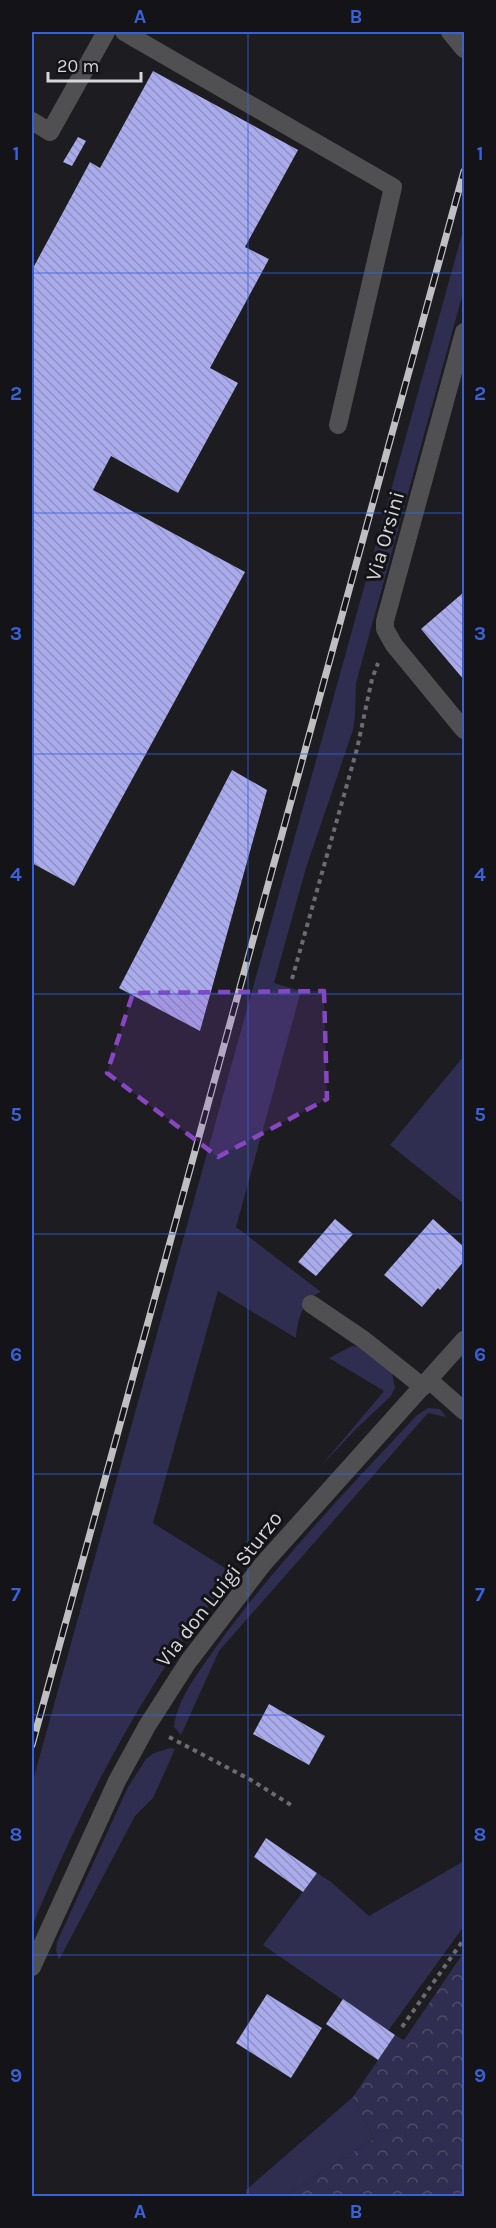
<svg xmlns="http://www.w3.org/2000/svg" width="496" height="2228" font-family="Karla,sans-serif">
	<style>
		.green { fill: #2f2e50 }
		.forest { fill: url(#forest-crowns) }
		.building { fill: url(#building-back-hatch) }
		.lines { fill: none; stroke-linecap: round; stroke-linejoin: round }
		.path { stroke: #6c6c70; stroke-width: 4; stroke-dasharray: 4.5 4.5; stroke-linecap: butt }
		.minor { stroke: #505053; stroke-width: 18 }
		.rail-casing { stroke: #bfbfc2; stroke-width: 7 }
		.rail { stroke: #131318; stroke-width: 4.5; stroke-dasharray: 14; stroke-linecap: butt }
		.marked { fill: #8946c3; fill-opacity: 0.2; stroke: #8946c3; stroke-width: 4.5; stroke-dasharray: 12 8; stroke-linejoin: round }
		.grid { fill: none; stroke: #3962d8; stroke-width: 1.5; stroke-opacity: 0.55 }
		.labels { text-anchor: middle; stroke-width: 6; stroke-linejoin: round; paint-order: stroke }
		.street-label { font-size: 21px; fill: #d6d6d9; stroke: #131318 }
		.neatline { fill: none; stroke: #3962d8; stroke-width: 2 }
		.grid-label { font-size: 20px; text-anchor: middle; font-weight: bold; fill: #3962d8 }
	</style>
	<defs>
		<pattern id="forest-crowns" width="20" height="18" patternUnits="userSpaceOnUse" patternTransform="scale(1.5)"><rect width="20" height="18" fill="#2f2e50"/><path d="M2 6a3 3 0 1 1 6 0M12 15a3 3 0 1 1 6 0" fill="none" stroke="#4c4c69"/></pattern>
		<pattern id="building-back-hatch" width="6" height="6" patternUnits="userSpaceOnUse" patternTransform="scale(1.5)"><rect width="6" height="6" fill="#aaabec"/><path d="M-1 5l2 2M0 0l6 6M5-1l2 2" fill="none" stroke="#9090c1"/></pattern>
	</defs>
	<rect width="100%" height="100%" fill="#1c1c21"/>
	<path class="green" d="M 464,227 L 464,289 L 356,683 L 355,716 L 353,730 L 306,868 L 274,983 L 301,991 L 236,1227 L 321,1292 C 304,1298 297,1320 296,1338 L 218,1291 L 153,1523 L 233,1573 C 205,1611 176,1648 151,1689 C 105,1763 65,1846 32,1927 L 32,1784 Z
		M 464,1056 L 464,1204 L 390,1145 Z
		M 352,1346 L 362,1347 L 392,1373 L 395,1388 L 391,1396 L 357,1428 L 321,1466 L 384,1391 L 329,1358 Z
		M 428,1408 L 440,1409 L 446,1417 L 428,1413 L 219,1651 L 181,1735 L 174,1727 C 177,1700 196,1676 211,1654 C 271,1569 345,1492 416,1416 Z
		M 170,1748 L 175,1749 L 153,1798 L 135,1816 L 59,1960 L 56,1951 L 57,1942 L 128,1787 L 146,1759 L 154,1753 Z
		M 464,1861 L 464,1926 L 388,2031 L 263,1945 L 317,1873 L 331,1882 L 369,1916 Z
		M 353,2097 L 374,2139 L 284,2196 L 246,2196 L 246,2190 Z"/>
	<path class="forest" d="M 464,1952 L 464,2196 L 284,2196 L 374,2139 L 353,2097 L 395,2035 L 404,2040 Z"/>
	<path class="building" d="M 153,71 L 298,150 L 245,247 L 269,259 L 210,368 L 238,383 L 178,493 L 111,456 L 93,490 L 245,572 L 74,886 L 32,863 L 32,270 L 90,162 L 100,168 Z
		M 78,137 L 86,141 L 72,166 L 63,162 Z
		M 464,592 L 464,680 L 421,629 Z
		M 232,770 L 267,790 L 200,1031 L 119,988 Z
		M 335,1219 L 353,1234 L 316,1276 L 298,1262 Z
		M 433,1219 L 464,1247 L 464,1261 L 440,1290 L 438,1288 L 422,1307 L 384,1275 Z
		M 269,1704 L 325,1736 L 309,1765 L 253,1734 Z
		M 266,1838 L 317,1873 L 303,1892 L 254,1857 Z
		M 267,1994 L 322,2028 L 291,2078 L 236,2043 Z
		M 343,1999 L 395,2035 L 378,2060 L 326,2024 Z"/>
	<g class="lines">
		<path class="path" d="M 292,979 L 357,749 L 372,679 L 378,663
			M 169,1737 L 251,1780 L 291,1805
			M 402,2027 L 464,1939"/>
		<path class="minor" d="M 124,32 L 393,187 L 338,425
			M 450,32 L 464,49
			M 32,121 L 50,132 L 106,32
			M 464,332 L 385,621 L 385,629 L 394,645 L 464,730
			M 311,1304 L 364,1340 L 423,1387
			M 429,1380 L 464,1411
			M 32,1967 L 117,1781 L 147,1726 L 188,1662 L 263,1564 L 464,1340"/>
		<g class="rail-casing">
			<path id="rail" d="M 32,1745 L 464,171"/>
		</g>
		<use href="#rail" class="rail"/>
	</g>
	<path class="marked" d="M 324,991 L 327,1099 L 218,1157 L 107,1073 L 133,993 Z"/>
	<path class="grid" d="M 248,32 L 248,2196M 32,273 L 464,273M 32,513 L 464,513M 32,754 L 464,754M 32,994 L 464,994M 32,1234 L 464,1234M 32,1474 L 464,1474M 32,1715 L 464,1715M 32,1955 L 464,1955"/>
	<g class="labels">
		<g class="street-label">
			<text transform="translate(385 536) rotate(-74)" y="7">Via Orsini</text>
			<text transform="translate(219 1589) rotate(-52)" y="7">Via don Luigi Sturzo</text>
		</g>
	</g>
	<rect width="496" height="2228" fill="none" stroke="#131318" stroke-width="66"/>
	<path d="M48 72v9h93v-9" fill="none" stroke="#d6d6d9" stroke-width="3"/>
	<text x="57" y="72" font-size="18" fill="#d6d6d9" stroke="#131318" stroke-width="4.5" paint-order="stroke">20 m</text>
	<rect x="33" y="33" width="430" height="2162" class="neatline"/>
	<g class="grid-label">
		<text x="140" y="23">A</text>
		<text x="356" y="23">B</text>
		<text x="16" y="160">1</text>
		<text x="480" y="160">1</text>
		<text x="16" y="400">2</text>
		<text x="480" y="400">2</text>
		<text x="16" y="640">3</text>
		<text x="480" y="640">3</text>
		<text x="16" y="881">4</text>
		<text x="480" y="881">4</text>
		<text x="16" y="1121">5</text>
		<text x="480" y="1121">5</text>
		<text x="16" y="1361">6</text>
		<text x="480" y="1361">6</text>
		<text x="16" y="1601">7</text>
		<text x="480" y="1601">7</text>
		<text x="16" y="1841">8</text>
		<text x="480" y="1841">8</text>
		<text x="16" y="2082">9</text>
		<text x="480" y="2082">9</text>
		<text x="140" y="2218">A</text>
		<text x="356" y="2218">B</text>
	</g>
</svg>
